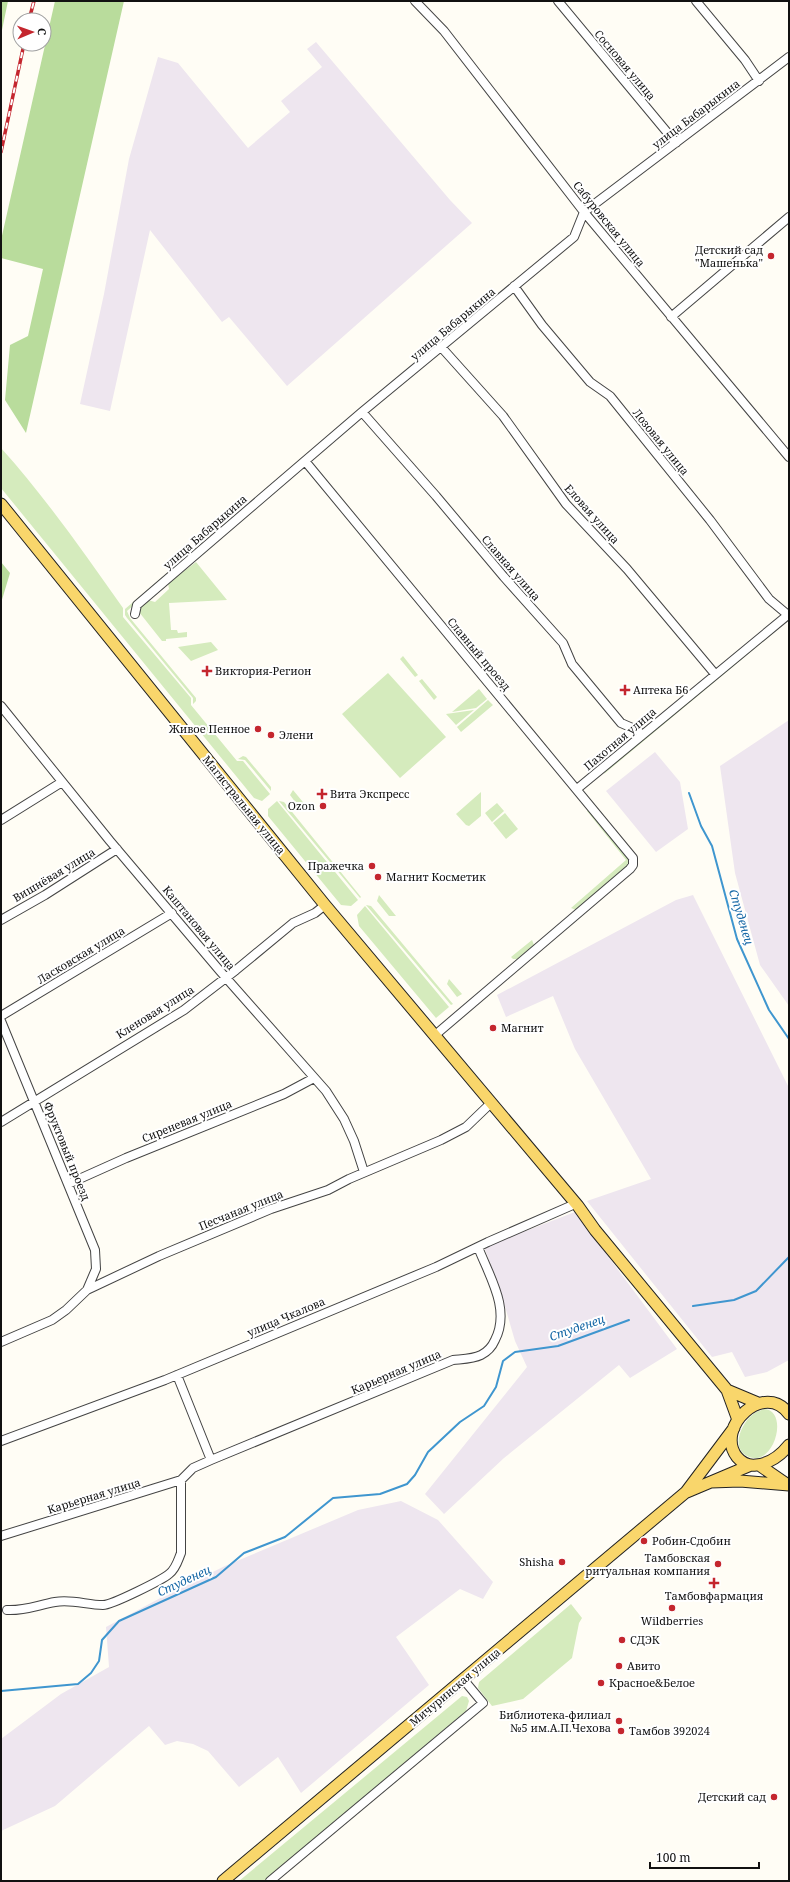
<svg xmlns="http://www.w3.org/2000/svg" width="790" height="1882" font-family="'Noto Serif',serif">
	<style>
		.industrial { fill: #eee6ef }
		.green { fill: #d5ebbd }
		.forest { fill: #b9dc9c }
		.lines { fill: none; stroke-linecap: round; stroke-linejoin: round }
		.stream { stroke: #3f96cf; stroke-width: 2 }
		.minor-casing { stroke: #444; stroke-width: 10 }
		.major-casing { stroke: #222; stroke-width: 13 }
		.minor { stroke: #fff; stroke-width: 8 }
		.major { stroke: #f9d66b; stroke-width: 11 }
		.rail-casing { stroke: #c4262e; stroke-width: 3.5 }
		.rail { stroke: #fff; stroke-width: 2; stroke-dasharray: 6; stroke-linecap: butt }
		.poi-dot { fill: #c4262e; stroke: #fff; stroke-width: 1.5 }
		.labels { text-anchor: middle; stroke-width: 4; stroke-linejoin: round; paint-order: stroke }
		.street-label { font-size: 11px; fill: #111; stroke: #fff }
		.poi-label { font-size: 11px; fill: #111; stroke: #fff; text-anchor: start }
		.water-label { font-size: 12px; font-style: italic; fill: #1768a6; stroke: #fff }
	</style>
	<rect width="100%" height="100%" fill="#fffdf5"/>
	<path class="industrial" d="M 316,42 L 450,200 L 472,223 L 287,386 L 229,317 L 222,322 L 150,230 L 110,411 L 80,404 L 104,294 L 129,159 L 158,57 L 178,63 L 248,148 L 290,112 L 281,101 L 322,67 L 307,49 Z
		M 789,720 L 789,1006 L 760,965 L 735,873 L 720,766 Z
		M 655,752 L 680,782 L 688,829 L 656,852 L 606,791 Z
		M 693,895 L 789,1088 L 789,1360 L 767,1372 L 745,1377 L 732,1352 L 712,1357 L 587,1201 L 651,1179 L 575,1049 L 553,996 L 506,1017 L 497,995 L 676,900 Z
		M 575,1212 L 677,1349 L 630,1378 L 619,1365 L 504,1458 L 444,1514 L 425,1494 L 527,1367 L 515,1341 L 499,1286 L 484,1247 Z
		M 401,1501 L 438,1520 L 493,1582 L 483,1599 L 460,1589 L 396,1637 L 429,1685 L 301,1793 L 278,1757 L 239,1787 L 208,1751 L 193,1744 L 177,1741 L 165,1745 L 149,1726 L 55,1806 L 1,1831 L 1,1739 L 61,1694 L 109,1667 L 106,1627 L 166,1595 L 225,1566 L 358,1510 Z"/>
	<path class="green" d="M 351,416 L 352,417 L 300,459 L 127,611 L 130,618 L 196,698 L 196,701 L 193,704 L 193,698 L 127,618 L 125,615 L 125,609 Z
		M 1,448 C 46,498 84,553 123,608 L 123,617 L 191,698 L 191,705 L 237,761 L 243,761 L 270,794 L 262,801 L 254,798 L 1,488 Z
		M 196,562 L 227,600 L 169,603 L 171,630 L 177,630 L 178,633 L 187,632 L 187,637 L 166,639 L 166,641 L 162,641 L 139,612 L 141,606 L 148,600 L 155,602 L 169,589 L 168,583 Z
		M 789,618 L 789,620 L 604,774 L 606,770 Z
		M 211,642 L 218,650 L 191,661 L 178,647 Z
		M 403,656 L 418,675 L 415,677 L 400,659 Z
		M 388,673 L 446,737 L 400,778 L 342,714 Z
		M 422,679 L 437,697 L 434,700 L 419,681 Z
		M 479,689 L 487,699 L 476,708 L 452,712 Z
		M 488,700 L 493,705 L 461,732 L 457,727 Z
		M 474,710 L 456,725 L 446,714 Z
		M 243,756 L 246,757 L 271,787 L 271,791 L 245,760 L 238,759 Z
		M 293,790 L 307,807 L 302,811 L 290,795 Z
		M 481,792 L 481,816 L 469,826 L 466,825 L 456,814 Z
		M 277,801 L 358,900 L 351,906 L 341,905 L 268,816 L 268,809 Z
		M 279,801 L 284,802 L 361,897 L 360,898 Z
		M 497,803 L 504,811 L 492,822 L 485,813 Z
		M 587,811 L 589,811 L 629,858 L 630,864 L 576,910 L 571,908 L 626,860 Z
		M 505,813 L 518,829 L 506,839 L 493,823 Z
		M 379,895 L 396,916 L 389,916 L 377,901 Z
		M 366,905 L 371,906 L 453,1004 L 451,1005 Z
		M 365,906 L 449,1007 L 436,1018 L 359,926 L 357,915 Z
		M 532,940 L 534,945 L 517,959 L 513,959 L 511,957 Z
		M 449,979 L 462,994 L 457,997 L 447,984 Z
		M 764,1409 C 790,1410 774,1470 747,1456 C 731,1448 741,1425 751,1416 C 755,1412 759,1411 764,1409 Z
		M 571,1604 L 582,1618 L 579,1623 L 572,1658 L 523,1699 L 492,1706 L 478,1688 L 479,1682 Z
		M 462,1696 L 467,1697 L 469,1701 L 466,1711 L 264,1881 L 239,1881 Z"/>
	<path class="forest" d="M 1,1 L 8,1 L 1,35 Z
		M 55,1 L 124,1 L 26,433 L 5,400 L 10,345 L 28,336 L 43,269 L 1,258 L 1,240 Z
		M 1,562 L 10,573 L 1,603 Z"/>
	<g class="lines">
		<path class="stream" d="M 689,793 L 701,826 L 712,846 L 737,939 L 769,1010 L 789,1039
			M 693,1306 L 734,1300 L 756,1291 L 789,1257
			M 1,1691 L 78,1684 L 91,1673 L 99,1661 L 102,1640 L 119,1621 L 216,1577 L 244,1553 L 285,1537 L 333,1498 L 380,1494 L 407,1484 L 415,1475 L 428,1452 L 460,1422 L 484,1406 L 496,1387 L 503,1361 L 515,1352 L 558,1346 L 629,1320"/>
		<g class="minor-casing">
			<path id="minor" d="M 415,1 L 444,31 L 584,212 L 789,457
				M 558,1 L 676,143
				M 696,1 L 745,60 L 759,81
				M 514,286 L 542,325 L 590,382 L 610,396 L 710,520 L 769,599 L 788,615
				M 671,317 L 789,217
				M 442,348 L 503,416 L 566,504 L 627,569 L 715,674
				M 362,412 L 436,496 L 504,577 L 563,643 L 572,664 L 621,723 L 637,730 L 642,735
				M 305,461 L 633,858 L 633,865 L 630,869 L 434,1036
				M 135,614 L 137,605 L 362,412 L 574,237 L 584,212 L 789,57
				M 1,706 L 110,841 L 220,971 L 326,1091 L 344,1119 L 354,1141 L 364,1172
				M 577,789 L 789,614
				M 1,820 L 62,782
				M 1,920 L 45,895 L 117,849
				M 1,1016 L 172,913
				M 1,1021 L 95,1250 L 96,1269 L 87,1290
				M 1,1122 L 184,1010 L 236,970 L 293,923 L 315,913 L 325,905
				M 68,1184 L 126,1158 L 284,1094 L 314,1078
				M 1,1342 L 52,1320 L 66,1310 L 87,1290 L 159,1256 L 271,1209 L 328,1190 L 349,1179 L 441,1140 L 466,1127 L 491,1103
				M 1,1441 L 165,1380 L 436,1267 L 488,1242 L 575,1204
				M 211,1460 L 453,1360 C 462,1359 473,1359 481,1355 C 487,1352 492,1347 495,1340 C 511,1309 489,1276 478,1247
				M 1,1536 L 181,1480 L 193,1468 L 211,1460 L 177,1375
				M 7,1610 C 24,1611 38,1605 55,1602 C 72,1599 87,1605 103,1605 C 112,1605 162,1580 169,1574 C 176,1569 178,1560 181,1553 L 181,1480
				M 270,1881 L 483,1703 L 463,1679"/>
		</g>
		<g class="major-casing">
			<path id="major" d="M 1,504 L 325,905 L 578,1206 L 595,1230 L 727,1390 L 738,1420
				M 727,1390 L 758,1403
				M 789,1414 C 765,1380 714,1427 737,1457 C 742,1463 748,1466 756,1465 C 769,1464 781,1455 789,1445
				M 759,1465 L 788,1485
				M 711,1482 L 740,1481 L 789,1485
				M 687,1492 L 751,1465
				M 223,1881 L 686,1492 L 734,1428"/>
		</g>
		<use href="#minor" class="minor"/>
		<use href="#major" class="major"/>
		<g class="rail-casing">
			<path id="rail" d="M 29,20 L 34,1
				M 1,152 L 24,44"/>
		</g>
		<use href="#rail" class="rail"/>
	</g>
	<g class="poi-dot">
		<circle cx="771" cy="256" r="4"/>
		<path d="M205 665h4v4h4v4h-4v4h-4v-4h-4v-4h4z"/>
		<path d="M623 684h4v4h4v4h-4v4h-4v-4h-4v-4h4z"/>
		<circle cx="258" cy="729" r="4"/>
		<circle cx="271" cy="735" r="4"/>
		<path d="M320 788h4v4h4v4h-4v4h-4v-4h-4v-4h4z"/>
		<circle cx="323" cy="806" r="4"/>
		<circle cx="372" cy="866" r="4"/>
		<circle cx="378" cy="877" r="4"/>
		<circle cx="493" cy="1028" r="4"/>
		<circle cx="644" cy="1541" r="4"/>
		<circle cx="562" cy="1562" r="4"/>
		<circle cx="718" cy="1564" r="4"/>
		<path d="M712 1577h4v4h4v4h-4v4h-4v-4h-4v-4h4z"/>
		<circle cx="672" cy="1608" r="4"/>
		<circle cx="622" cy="1640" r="4"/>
		<circle cx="619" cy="1666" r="4"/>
		<circle cx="601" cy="1683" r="4"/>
		<circle cx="619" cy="1721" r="4"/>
		<circle cx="621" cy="1731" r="4"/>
		<circle cx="774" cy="1797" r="4"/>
	</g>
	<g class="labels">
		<g class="street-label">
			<text transform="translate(625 65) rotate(50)" y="4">Сосновая улица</text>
			<text transform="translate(696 114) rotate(-37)" y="4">улица Бабарыкина</text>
			<text transform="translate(609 224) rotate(51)" y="4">Сабуровская улица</text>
			<text transform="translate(453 324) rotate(-40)" y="4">улица Бабарыкина</text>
			<text transform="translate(661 442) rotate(51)" y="4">Лозовая улица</text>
			<text transform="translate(592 514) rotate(48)" y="4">Еловая улица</text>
			<text transform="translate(205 532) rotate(-41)" y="4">улица Бабарыкина</text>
			<text transform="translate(511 568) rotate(49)" y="4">Славная улица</text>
			<text transform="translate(479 654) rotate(50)" y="4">Славный проезд</text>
			<text transform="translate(620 739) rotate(-40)" y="4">Пахотная улица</text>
			<text transform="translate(244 805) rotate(51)" y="4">Магистральная улица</text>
			<text transform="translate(54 875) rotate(-31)" y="4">Вишнёвая улица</text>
			<text transform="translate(199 928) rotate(50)" y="4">Каштановая улица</text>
			<text transform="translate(81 955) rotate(-31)" y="4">Ласковская улица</text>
			<text transform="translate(155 1012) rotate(-32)" y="4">Кленовая улица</text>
			<text transform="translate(187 1121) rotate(-22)" y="4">Сиреневая улица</text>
			<text transform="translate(67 1151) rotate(68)" y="4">Фруктовый проезд</text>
			<text transform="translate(241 1210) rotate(-22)" y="4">Песчаная улица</text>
			<text transform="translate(286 1317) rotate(-23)" y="4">улица Чкалова</text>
			<text transform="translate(396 1372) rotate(-23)" y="4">Карьерная улица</text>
			<text transform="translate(94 1496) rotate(-17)" y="4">Карьерная улица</text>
			<text transform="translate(455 1687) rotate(-40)" y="4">Мичуринская улица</text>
		</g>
		<g class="poi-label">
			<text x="763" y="254" text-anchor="end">Детский сад<tspan x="763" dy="13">"Машенька"</tspan></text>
			<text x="215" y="675">Виктория-Регион</text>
			<text x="633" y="694">Аптека Б6</text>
			<text x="250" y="733" text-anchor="end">Живое Пенное</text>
			<text x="279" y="739">Элени</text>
			<text x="330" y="798">Вита Экспресс</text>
			<text x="315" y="810" text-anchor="end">Ozon</text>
			<text x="364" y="870" text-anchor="end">Пражечка</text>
			<text x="386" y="881">Магнит Косметик</text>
			<text x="501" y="1032">Магнит</text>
			<text x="652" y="1545">Робин-Сдобин</text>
			<text x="710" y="1562" text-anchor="end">Тамбовская<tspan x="710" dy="13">ритуальная компания</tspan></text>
			<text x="554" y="1566" text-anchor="end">Shisha</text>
			<text x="714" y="1600" text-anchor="middle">Тамбовфармация</text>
			<text x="672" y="1625" text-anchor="middle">Wildberries</text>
			<text x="630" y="1644">СДЭК</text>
			<text x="627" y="1670">Авито</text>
			<text x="609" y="1687">Красное&amp;Белое</text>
			<text x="611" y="1719" text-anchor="end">Библиотека-филиал<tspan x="611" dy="13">№5 им.А.П.Чехова</tspan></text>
			<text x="629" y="1735">Тамбов 392024</text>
			<text x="766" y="1801" text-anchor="end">Детский сад</text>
		</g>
		<g class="water-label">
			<text transform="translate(741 917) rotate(73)" y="4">Студенец</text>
			<text transform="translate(577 1328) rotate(-19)" y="4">Студенец</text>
			<text transform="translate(184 1581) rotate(-25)" y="4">Студенец</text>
		</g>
	</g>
	<rect width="790" height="1882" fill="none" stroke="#111111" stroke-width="4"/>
	<g transform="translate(32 32) rotate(88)"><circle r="19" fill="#ffffff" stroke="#a0a0a0"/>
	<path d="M0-3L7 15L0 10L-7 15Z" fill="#c4262e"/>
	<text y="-6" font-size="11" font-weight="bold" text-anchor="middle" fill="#111111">С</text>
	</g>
	<path d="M650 1862v6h109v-6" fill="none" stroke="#111111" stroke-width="2"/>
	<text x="656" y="1862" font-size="12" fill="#111111" stroke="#ffffff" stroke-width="3" paint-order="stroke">100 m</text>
</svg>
